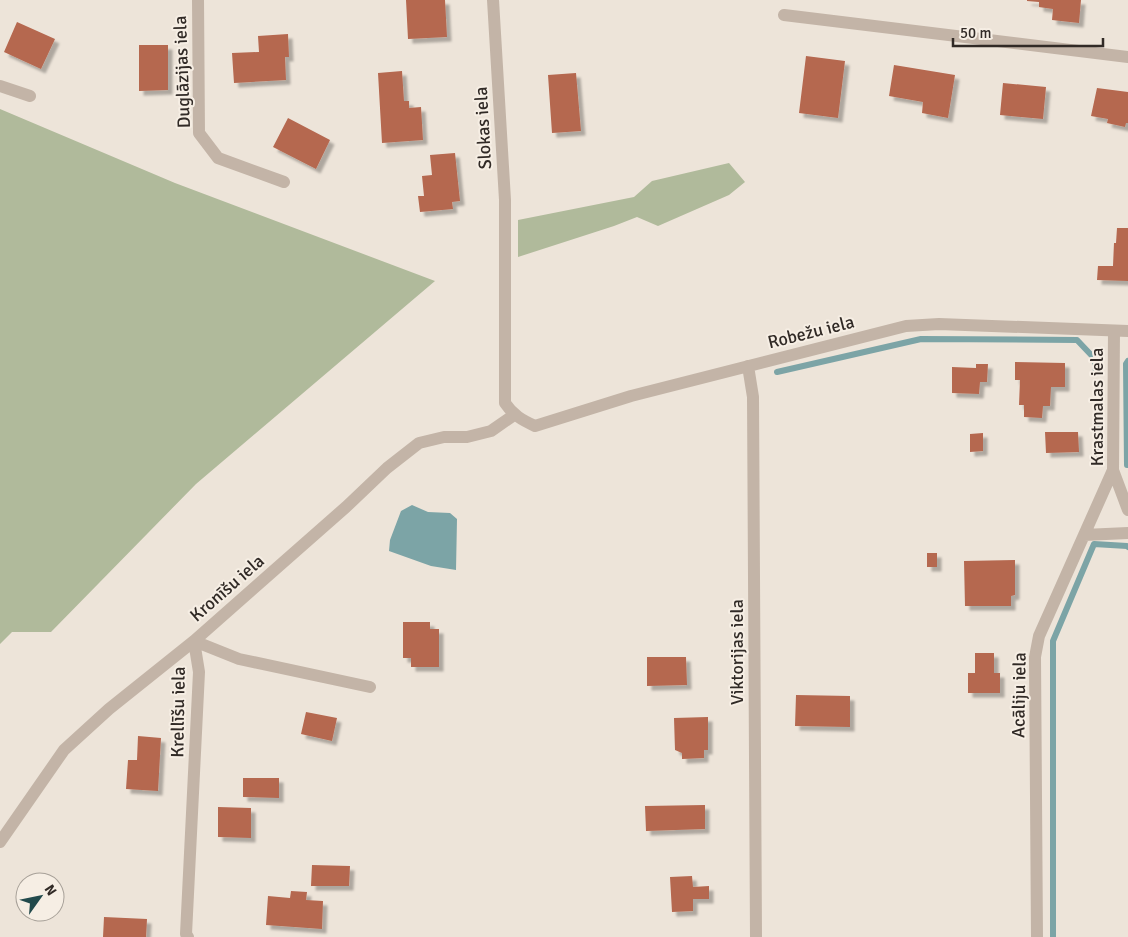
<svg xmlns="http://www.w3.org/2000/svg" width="1128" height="937" font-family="Signika,sans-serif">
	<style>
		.green { fill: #b0ba9b }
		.water { fill: #7ca4a6 }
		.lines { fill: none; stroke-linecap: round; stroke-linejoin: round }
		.stream { stroke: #7ca4a6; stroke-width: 6 }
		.building { fill: #b5674f; filter: url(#shadow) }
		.street { stroke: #c3b4a7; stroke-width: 12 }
		.labels { text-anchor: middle; stroke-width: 4; stroke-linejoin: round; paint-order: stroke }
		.street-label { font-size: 18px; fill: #312a26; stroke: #f6eee4 }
	</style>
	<defs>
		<filter id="shadow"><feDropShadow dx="4.5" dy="4.5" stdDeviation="1" flood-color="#0004"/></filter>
	</defs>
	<rect width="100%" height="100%" fill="#ede4d9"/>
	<path class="green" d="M 0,109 L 175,183 L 435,281 L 196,484 L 51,632 L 12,632 L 0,644 Z
		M 729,163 L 745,182 L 729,195 L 658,226 L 637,217 L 614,226 L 518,257 L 518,220 L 634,197 L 652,181 Z"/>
	<path class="water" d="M 412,505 L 428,512 L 450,513 L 457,519 L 456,570 L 431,566 L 389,551 L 390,540 L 401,511 Z"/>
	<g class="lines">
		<path class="stream" d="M 777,372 L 921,339 L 1077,340 L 1095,359 L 1096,373
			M 1097,395 L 1099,461
			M 1127,465 L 1126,364 L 1128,361
			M 1053,937 L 1053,641 L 1094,544 L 1127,546 L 1128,547"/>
	</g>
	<path class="building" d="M 406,0 L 445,0 L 447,37 L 408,39 Z
		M 1027,0 L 1081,0 L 1079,23 L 1052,20 L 1053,9 L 1039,7 L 1039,2 L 1027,1 Z
		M 17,22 L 55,39 L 41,69 L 4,52 Z
		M 288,34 L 289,57 L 285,57 L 286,80 L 234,83 L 232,53 L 259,52 L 258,36 Z
		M 139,45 L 168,45 L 168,90 L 139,91 Z
		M 806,56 L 845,61 L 838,118 L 799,113 Z
		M 894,65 L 955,75 L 948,118 L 922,113 L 923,102 L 889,96 Z
		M 402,71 L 404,101 L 409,101 L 409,108 L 421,107 L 423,140 L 382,143 L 378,73 Z
		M 576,73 L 581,131 L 552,133 L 548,75 Z
		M 1003,83 L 1046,87 L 1043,119 L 1000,115 Z
		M 1097,88 L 1128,92 L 1128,123 L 1126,123 L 1125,127 L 1107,123 L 1108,119 L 1091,116 Z
		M 288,118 L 330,140 L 316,169 L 273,147 Z
		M 455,153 L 460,201 L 452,202 L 453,209 L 420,212 L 418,196 L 424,196 L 422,176 L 432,175 L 430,155 Z
		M 1117,228 L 1128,228 L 1128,281 L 1097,280 L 1098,266 L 1113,266 L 1114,243 L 1116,243 Z
		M 1015,362 L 1065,363 L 1065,387 L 1051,387 L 1050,406 L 1043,406 L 1042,418 L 1024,417 L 1024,405 L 1019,405 L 1020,380 L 1015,380 Z
		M 976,364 L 988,364 L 987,382 L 980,382 L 979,394 L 952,393 L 952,367 L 976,368 Z
		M 1045,432 L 1078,432 L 1079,452 L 1046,453 Z
		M 983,433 L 983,451 L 970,452 L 970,434 Z
		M 927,553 L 937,553 L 937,567 L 927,567 Z
		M 1015,560 L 1015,595 L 1011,596 L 1011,606 L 965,606 L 964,561 Z
		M 403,622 L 430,622 L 430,629 L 439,629 L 439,667 L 411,667 L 411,658 L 403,658 Z
		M 975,653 L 994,653 L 994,673 L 1000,673 L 1000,693 L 968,693 L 968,673 L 975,673 Z
		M 647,657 L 686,657 L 687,685 L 647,686 Z
		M 796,695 L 850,696 L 850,727 L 795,726 Z
		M 306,712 L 337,718 L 332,741 L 301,734 Z
		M 708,717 L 708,750 L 704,750 L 704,758 L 682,759 L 682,753 L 675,750 L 674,718 Z
		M 138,736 L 161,738 L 158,791 L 126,789 L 128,760 L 137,760 Z
		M 243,778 L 279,778 L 279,798 L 243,797 Z
		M 705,805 L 705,829 L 646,831 L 645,806 Z
		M 218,807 L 251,808 L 251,838 L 218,837 Z
		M 312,865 L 350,866 L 349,886 L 311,886 Z
		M 692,876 L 693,887 L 709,886 L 709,899 L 693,899 L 693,911 L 672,912 L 670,877 Z
		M 291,891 L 307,892 L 306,900 L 323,901 L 322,929 L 266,925 L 268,896 L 290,898 Z
		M 104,917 L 147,919 L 146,937 L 103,937 Z"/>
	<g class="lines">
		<path class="street" d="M 198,0 L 199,133 L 218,158 L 284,182
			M 493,0 L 505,200 L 505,403 C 513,415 522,420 535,426 L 631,396 L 906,326 L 939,324 L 1128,331
			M 784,15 L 1128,57
			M 0,86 L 30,96
			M 1114,331 L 1113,470 L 1128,510
			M 748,366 L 753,397 L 756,937
			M 1084,535 L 1128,533
			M 0,842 L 64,750 L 109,709 L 194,641 L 346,507 L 387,468 L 419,443 L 444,437 L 467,437 L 491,431 L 514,415
			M 188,937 L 186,934 L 199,672 L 194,641 L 239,659 L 370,687
			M 1037,937 L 1035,657 L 1039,636 L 1113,470"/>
	</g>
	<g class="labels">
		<g class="street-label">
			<text transform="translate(182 72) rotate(-92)" y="6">Duglāzijas iela</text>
			<text transform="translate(483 128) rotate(-93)" y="6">Slokas iela</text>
			<text transform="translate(811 332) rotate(-14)" y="6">Robežu iela</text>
			<text transform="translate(1097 407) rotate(-90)" y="6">Krastmalas iela</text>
			<text transform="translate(227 588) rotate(-41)" y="6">Kronīšu iela</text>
			<text transform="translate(737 652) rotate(-90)" y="6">Viktorijas iela</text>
			<text transform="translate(1019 695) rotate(-89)" y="6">Acāliju iela</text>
			<text transform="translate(178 712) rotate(-89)" y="6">Krellīšu iela</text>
		</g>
	</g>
	<g transform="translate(40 897) rotate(57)"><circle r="24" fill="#f6eee4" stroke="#a7a098"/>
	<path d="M0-4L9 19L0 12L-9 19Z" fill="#224a4c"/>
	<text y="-8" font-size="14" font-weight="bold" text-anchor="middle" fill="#312a26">N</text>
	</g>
	<path d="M953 38v8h150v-8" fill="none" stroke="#312a26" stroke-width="2.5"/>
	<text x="960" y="38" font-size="15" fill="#312a26" stroke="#f6eee4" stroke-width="4" paint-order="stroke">50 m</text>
</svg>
